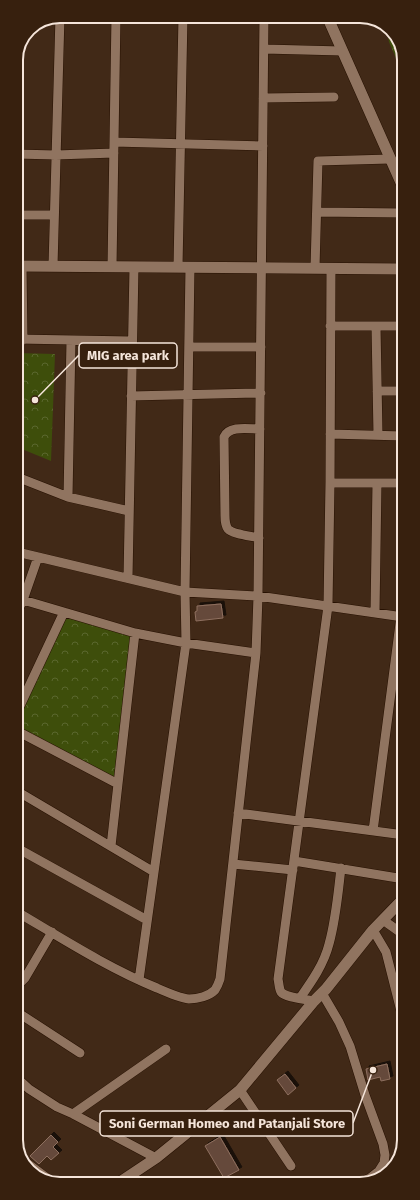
<svg xmlns="http://www.w3.org/2000/svg" width="420" height="1200" font-family="'Fira Sans',sans-serif">
	<style>
		.park { fill: url(#park-crowns) }
		.building { fill: #65493a; stroke: #8e6f5f; filter: url(#shadow) }
		.lines { fill: none; stroke-linecap: round; stroke-linejoin: round }
		.minor-casing { stroke: #271102; stroke-width: 10 }
		.tertiary-casing { stroke: #271102; stroke-width: 12 }
		.minor { stroke: #907460; stroke-width: 9 }
		.tertiary { stroke: #907460; stroke-width: 11 }
		.rim { fill: none; stroke: #f5e5da; stroke-width: 2 }
		.leader { fill: none; stroke: #f5e5da; stroke-width: 1.5 }
		.callout-dot { fill: #f5e5da; stroke: #37200e; stroke-width: 1.5 }
		.callout { fill: #37200e; stroke: #f5e5da; stroke-width: 1.5 }
		.callout-label { font-size: 13px; text-anchor: middle; font-weight: bold; fill: #f5e5da }
	</style>
	<defs>
		<pattern id="park-crowns" width="20" height="18" patternUnits="userSpaceOnUse"><rect width="20" height="18" fill="#3e4e0b"/><path d="M2 6a3 3 0 1 1 6 0M12 15a3 3 0 1 1 6 0" fill="none" stroke="#5a672e"/></pattern>
		<filter id="shadow"><feDropShadow dx="3" dy="-3" stdDeviation="0" flood-color="#0009"/></filter>
	</defs>
	<rect width="100%" height="100%" fill="#412917"/>
	<path class="park" d="M 386,26 L 389,27 L 403,49 L 403,74 L 389,42 Z
		M 16,353 L 55,354 L 51,461 L 17,447 Z
		M 64,612 L 135,633 L 118,784 L 17,731 L 17,712 Z"/>
	<path class="building" d="M 221,604 L 223,618 L 196,621 L 195,612 L 197,611 L 197,606 Z
		M 387,1064 L 390,1079 L 381,1081 L 380,1077 L 368,1080 L 366,1069 Z
		M 285,1074 L 296,1088 L 288,1095 L 277,1080 Z
		M 51,1135 L 58,1142 L 53,1147 L 59,1153 L 51,1160 L 47,1156 L 39,1164 L 30,1156 Z
		M 220,1137 L 239,1170 L 224,1178 L 205,1146 Z"/>
	<g class="lines">
		<g class="minor-casing">
			<path id="minor" d="M 264,49 L 342,51
				M 263,98 L 334,97
				M 114,142 L 263,146
				M 16,154 L 56,155 L 114,153
				M 317,212 L 403,213
				M 16,215 L 54,215
				M 22,266 L 23,340
				M 53,266 L 60,16
				M 112,267 L 116,16
				M 178,267 L 183,16
				M 315,268 L 318,161 L 390,159
				M 330,326 L 403,326
				M 376,326 L 378,435
				M 16,339 L 132,341
				M 189,347 L 261,347
				M 377,391 L 403,391
				M 131,396 L 261,393
				M 330,434 L 403,436
				M 17,477 L 68,497 L 129,511
				M 330,483 L 403,483
				M 68,497 L 71,340
				M 259,538 C 251,536 232,534 228,529 C 225,525 225,520 225,516 L 224,437 C 229,425 249,429 260,429
				M 17,552 L 185,592 L 258,596 L 403,617
				M 128,578 L 134,267
				M 23,600 L 38,557
				M 17,612 L 23,600 L 135,633 L 186,643 L 256,653
				M 375,613 L 377,483
				M 17,712 L 64,612
				M 17,731 L 118,784
				M 17,791 L 154,872
				M 238,813 L 404,835
				M 373,831 L 401,616
				M 111,846 L 135,633
				M 17,848 L 147,920
				M 294,861 L 404,879
				M 233,864 L 293,870
				M 17,912 C 63,939 108,968 157,988 C 166,992 180,998 189,999 C 198,999 209,996 215,990 C 217,987 219,982 220,979 L 256,653 L 258,596 L 264,16
				M 383,920 L 404,935
				M 373,930 L 386,952 L 404,1023
				M 139,980 L 186,643 L 185,592 L 190,267
				M 17,986 L 25,978 L 52,932
				M 322,993 L 339,1022 L 350,1046 L 365,1095 L 383,1144 L 385,1155 L 384,1163 L 379,1171 L 370,1178 L 359,1183
				M 300,998 C 312,981 324,964 329,944 C 336,919 338,893 341,868
				M 314,1001 C 306,999 286,998 281,992 C 279,989 279,983 278,979 L 328,606 L 330,483 L 331,268
				M 17,1012 L 80,1053
				M 17,1078 L 29,1089 L 57,1107 L 73,1114 L 156,1158
				M 240,1090 L 291,1166
				M 73,1114 L 166,1049"/>
		</g>
		<g class="tertiary-casing">
			<path id="tertiary" d="M 327,16 L 403,187
				M 16,266 L 403,269
				M 25,1163 L 48,1180
				M 117,1184 L 156,1158 L 240,1090 L 314,1001 L 326,989 L 373,930 L 404,898"/>
		</g>
		<use href="#minor" class="minor"/>
		<use href="#tertiary" class="tertiary"/>
	</g>
	<path d="M0 0H420V1200H0ZM60 23H360A37 37 0 0 1 397 60V1140A37 37 0 0 1 360 1177H60A37 37 0 0 1 23 1140V60A37 37 0 0 1 60 23Z" fill="#37200e" fill-rule="evenodd"/>
	<path class="rim" d="M60 23H360A37 37 0 0 1 397 60V1140A37 37 0 0 1 360 1177H60A37 37 0 0 1 23 1140V60A37 37 0 0 1 60 23Z"/>
	<path class="leader" d="M35 400L79 355M373 1070L353 1123"/>
	<g class="callout-dot">
		<circle cx="35" cy="400" r="4"/>
		<circle cx="373" cy="1070" r="4"/>
	</g>
	<g class="callout">
		<rect x="79" y="343" width="98" height="25" rx="4"/>
		<rect x="100" y="1111" width="253" height="25" rx="4"/>
	</g>
	<g class="callout-label">
		<text x="128" y="360">MIG area park</text>
		<text x="227" y="1128">Soni German Homeo and Patanjali Store</text>
	</g>
</svg>
